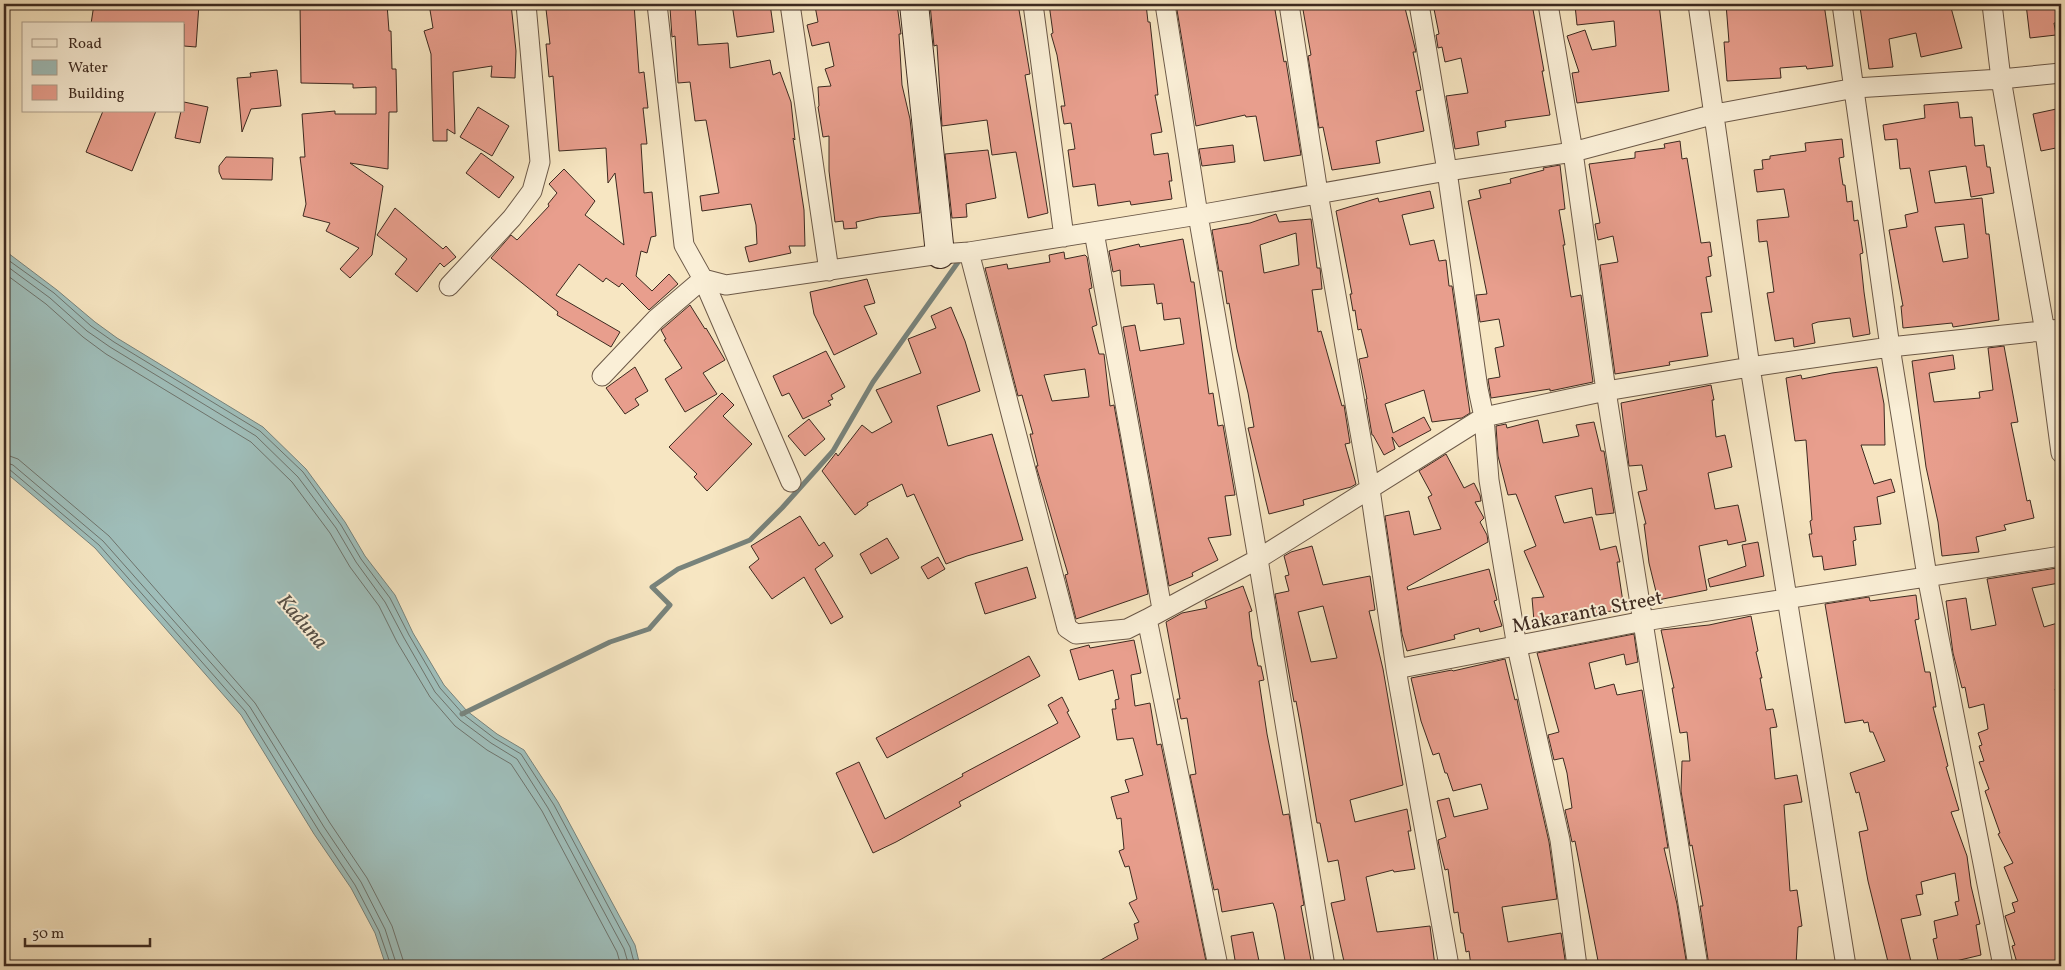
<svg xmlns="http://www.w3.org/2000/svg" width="2065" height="970" font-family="Vollkorn,serif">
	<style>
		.water { fill: #9fbeba; stroke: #78837c }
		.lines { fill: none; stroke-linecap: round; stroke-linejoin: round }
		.shore { stroke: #6e746d; stroke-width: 1 }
		.stream { stroke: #78837c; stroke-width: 5 }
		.building { fill: #e89e8d; stroke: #3d2a20; fill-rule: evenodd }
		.street-casing { stroke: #6c5948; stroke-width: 21 }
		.secondary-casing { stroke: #3d2a20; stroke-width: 30 }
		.street { stroke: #faefd7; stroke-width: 19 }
		.secondary { stroke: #faefd7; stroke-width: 28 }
		.labels { text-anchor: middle; stroke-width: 4; stroke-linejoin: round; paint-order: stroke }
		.street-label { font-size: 20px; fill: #3d2a20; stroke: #faefd7 }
		.water-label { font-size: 21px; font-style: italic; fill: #564f46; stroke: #faefd7 }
	</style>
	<rect width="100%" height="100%" fill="#f7e6c2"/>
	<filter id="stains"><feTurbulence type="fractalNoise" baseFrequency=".004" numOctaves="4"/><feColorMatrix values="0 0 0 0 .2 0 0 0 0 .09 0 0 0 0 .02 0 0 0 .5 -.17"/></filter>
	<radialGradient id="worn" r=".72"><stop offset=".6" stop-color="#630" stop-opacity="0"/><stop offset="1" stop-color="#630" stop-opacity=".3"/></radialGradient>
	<path class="water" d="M 4,250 L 57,290 L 95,322 L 117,338 L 263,427 L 306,469 L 345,522 L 365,556 L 395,595 L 413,633 L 444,685 L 467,711 L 497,734 L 524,750 L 558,802 L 635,945 L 640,966 L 386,966 L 375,933 L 351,888 L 314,834 L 241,715 L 95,548 L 4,471 Z"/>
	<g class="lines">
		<path class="shore" d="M 4,257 L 54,293 L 91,326 L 114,342 L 260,431 L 303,472 L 341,525 L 361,559 L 390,598 L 409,635 L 440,688 L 464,715 L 494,738 L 521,754 L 554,805 L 630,947 L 635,966
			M 4,264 L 50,298 L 87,331 L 110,347 L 256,436 L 298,477 L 336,528 L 356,562 L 385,602 L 404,638 L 435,692 L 460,720 L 491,743 L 517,759 L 548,808 L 624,949 L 629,966
			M 4,273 L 46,304 L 83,337 L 106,354 L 251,442 L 292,482 L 330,533 L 350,567 L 379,606 L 397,642 L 430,697 L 455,726 L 487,750 L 511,764 L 542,811 L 617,952 L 621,966
			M 4,454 L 18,459 L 109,536 L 255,703 L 330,823 L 367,878 L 392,926 L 405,966
			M 4,462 L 13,465 L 103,541 L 250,707 L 324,827 L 361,882 L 385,929 L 397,966
			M 4,468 L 9,469 L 99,545 L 245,711 L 319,831 L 355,885 L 379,931 L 391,966"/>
		<path class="stream" d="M 462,714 L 610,642 L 649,629 L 670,605 L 652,587 L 678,569 L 750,540 L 782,508 L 833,451 L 873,382 L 961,258"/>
	</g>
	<path class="building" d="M 94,4 L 199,4 L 196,47 L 184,46 L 184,24 L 91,24 Z
		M 300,4 L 387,4 L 389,31 L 391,31 L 392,69 L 396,69 L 397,112 L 389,112 L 388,169 L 350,163 L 383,186 L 372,255 L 350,278 L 340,269 L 359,248 L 326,231 L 330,223 L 303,216 L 306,204 L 300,157 L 305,157 L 302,114 L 335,111 L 335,114 L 376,114 L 376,87 L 353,88 L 353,84 L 301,83 Z
		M 429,4 L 511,4 L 516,51 L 515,78 L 491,77 L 492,66 L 453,72 L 455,134 L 447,129 L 447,141 L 433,141 L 431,54 L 424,31 L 433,28 Z
		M 548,4 L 564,4 L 564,7 L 589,4 L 634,4 L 639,73 L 644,72 L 648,108 L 643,108 L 647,144 L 641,144 L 644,193 L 652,192 L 656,236 L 651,237 L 647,253 L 641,251 L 636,276 L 652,291 L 669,274 L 678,284 L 649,310 L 622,283 L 619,287 L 606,278 L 603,282 L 579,264 L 556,295 L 620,332 L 611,347 L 557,315 L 558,312 L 491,258 L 511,235 L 517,240 L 519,238 L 549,206 L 548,204 L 557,193 L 549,184 L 564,169 L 595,201 L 585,215 L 624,245 L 615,173 L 608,183 L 606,148 L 559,151 L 553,76 L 549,77 L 546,44 L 550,44 L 546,9 L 548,8 Z
		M 732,4 L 770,4 L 774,32 L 737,37 Z
		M 824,4 L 897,4 L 901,34 L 899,34 L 902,85 L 910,119 L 920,213 L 879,217 L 856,222 L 857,228 L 844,229 L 843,221 L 835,222 L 829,171 L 829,136 L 823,137 L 818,107 L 819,106 L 818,87 L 831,86 L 825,69 L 834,66 L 829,42 L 812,46 L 807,25 L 818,22 L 815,6 Z
		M 930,4 L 1018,4 L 1030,74 L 1025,75 L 1048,213 L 1028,218 L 1016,152 L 992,155 L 987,120 L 942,126 L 937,45 L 934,46 Z
		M 1049,4 L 1098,4 L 1099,9 L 1146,4 L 1148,22 L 1150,22 L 1158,95 L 1155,95 L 1162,132 L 1151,134 L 1154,155 L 1168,153 L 1172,181 L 1169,181 L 1172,199 L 1131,205 L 1130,201 L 1098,206 L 1095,184 L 1073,187 L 1068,150 L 1075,149 L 1071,123 L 1064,124 L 1061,106 L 1065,106 L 1057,55 L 1051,34 L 1053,33 Z
		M 1176,4 L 1223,4 L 1224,9 L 1255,4 L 1274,4 L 1284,62 L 1286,61 L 1301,155 L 1264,161 L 1256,116 L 1246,117 L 1245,115 L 1196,126 Z
		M 1302,4 L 1404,4 L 1416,52 L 1413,52 L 1421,90 L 1416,91 L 1424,131 L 1376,141 L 1380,163 L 1332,170 L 1323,127 L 1319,128 L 1308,56 L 1311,55 Z
		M 1433,4 L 1532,4 L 1544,71 L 1542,71 L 1550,115 L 1505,121 L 1506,127 L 1477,132 L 1479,145 L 1455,149 L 1446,96 L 1468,93 L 1461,58 L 1445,62 L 1442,47 L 1438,48 L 1436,35 L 1439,34 Z
		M 1589,4 L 1659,4 L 1669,91 L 1577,103 L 1572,73 L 1579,72 L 1567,36 L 1585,30 L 1592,50 L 1616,46 L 1614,21 L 1577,25 L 1575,5 Z
		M 1726,4 L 1824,4 L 1833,66 L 1807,69 L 1806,66 L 1780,68 L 1781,78 L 1727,81 L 1724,42 L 1729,42 Z
		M 1875,4 L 1875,9 L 1901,4 L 1950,4 L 1962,48 L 1921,57 L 1916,33 L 1889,39 L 1893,67 L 1869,69 L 1860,7 Z
		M 2026,4 L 2061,4 L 2061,23 L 2054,23 L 2056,35 L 2030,38 Z
		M 695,6 L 698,45 L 728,43 L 730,68 L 770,60 L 773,75 L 780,72 L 791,102 L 795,140 L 793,138 L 804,210 L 805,246 L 789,246 L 791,253 L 749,262 L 745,247 L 757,244 L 756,225 L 751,204 L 702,211 L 700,196 L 719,193 L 706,120 L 695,121 L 690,82 L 678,83 L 675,36 L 672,37 L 670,8 Z
		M 277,70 L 281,106 L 251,109 L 242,132 L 237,78 L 251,77 L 250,73 Z
		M 184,102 L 208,107 L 200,143 L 175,138 L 181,111 L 184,111 Z
		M 1958,102 L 1960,118 L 1972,117 L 1975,146 L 1984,145 L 1987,167 L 1990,167 L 1994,193 L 1971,197 L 1966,166 L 1929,171 L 1935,203 L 1982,198 L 1986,234 L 1989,234 L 1999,320 L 1953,327 L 1952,323 L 1903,328 L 1901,306 L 1903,306 L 1889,230 L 1907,227 L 1905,215 L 1918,212 L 1910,168 L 1900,169 L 1897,139 L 1885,140 L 1883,125 L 1925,118 L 1924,105 ZM 1964,224 L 1968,258 L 1943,262 L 1935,227 Z
		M 478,107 L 509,126 L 492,156 L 460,137 Z
		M 2061,108 L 2061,147 L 2041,151 L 2033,114 Z
		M 103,111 L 156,111 L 132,171 L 86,152 Z
		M 1842,139 L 1844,157 L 1839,158 L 1843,185 L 1845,185 L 1847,202 L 1852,201 L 1854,221 L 1858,220 L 1863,253 L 1860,254 L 1864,292 L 1870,334 L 1853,337 L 1850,318 L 1818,322 L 1812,324 L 1815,343 L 1794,347 L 1793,338 L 1775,341 L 1767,293 L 1774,292 L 1767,241 L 1759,242 L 1757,220 L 1789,217 L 1784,189 L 1757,192 L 1754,170 L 1763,169 L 1762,160 L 1770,159 L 1770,156 L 1806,151 L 1805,143 Z
		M 1680,141 L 1682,159 L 1687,158 L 1701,243 L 1710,242 L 1712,256 L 1708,257 L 1711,276 L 1706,277 L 1712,312 L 1701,313 L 1708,356 L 1669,362 L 1670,365 L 1615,374 L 1600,265 L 1618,262 L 1613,236 L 1598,240 L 1595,224 L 1600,223 L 1589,164 L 1635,158 L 1635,152 L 1665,148 L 1664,144 Z
		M 1233,145 L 1235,162 L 1202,166 L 1199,149 Z
		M 988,150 L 996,198 L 966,204 L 967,217 L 952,218 L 945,154 Z
		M 481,153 L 514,177 L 499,198 L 466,173 Z
		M 226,157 L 273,158 L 272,180 L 222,179 L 219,172 L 219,166 Z
		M 1560,165 L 1565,209 L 1559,210 L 1565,245 L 1563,245 L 1571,297 L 1581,295 L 1593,382 L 1550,391 L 1550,389 L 1491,398 L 1488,379 L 1500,377 L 1495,348 L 1504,346 L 1499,319 L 1480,322 L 1476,295 L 1487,294 L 1468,201 L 1481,198 L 1479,190 L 1511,183 L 1510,179 L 1544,170 L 1543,168 Z
		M 1430,191 L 1434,208 L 1402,215 L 1410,245 L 1434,240 L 1439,261 L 1446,260 L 1449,286 L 1452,286 L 1470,413 L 1462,418 L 1432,422 L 1424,390 L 1385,404 L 1393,433 L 1424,417 L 1431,430 L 1399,447 L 1392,437 L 1395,449 L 1384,455 L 1373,435 L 1372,435 L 1366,399 L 1367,399 L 1359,359 L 1368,357 L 1361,329 L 1358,330 L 1355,310 L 1353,311 L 1350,294 L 1352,294 L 1336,211 L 1378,198 L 1379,202 Z
		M 395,208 L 443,249 L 446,246 L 456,257 L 444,267 L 440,263 L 417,292 L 395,274 L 407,259 L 377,235 Z
		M 1276,214 L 1279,222 L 1311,219 L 1317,268 L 1320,268 L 1322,289 L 1312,290 L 1318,332 L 1321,331 L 1342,406 L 1344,405 L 1350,443 L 1345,444 L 1356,484 L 1351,487 L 1303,500 L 1304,505 L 1269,514 L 1248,428 L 1254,427 L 1248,393 L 1237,349 L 1229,303 L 1227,304 L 1222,271 L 1219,271 L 1212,230 L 1250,223 ZM 1296,233 L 1299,265 L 1264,273 L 1260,245 Z
		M 1183,239 L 1191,282 L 1194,282 L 1209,394 L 1213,393 L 1218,426 L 1223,425 L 1235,495 L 1225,496 L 1231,535 L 1208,538 L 1218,560 L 1192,573 L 1193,576 L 1169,586 L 1123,327 L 1135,325 L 1140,351 L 1184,344 L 1180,318 L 1164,320 L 1162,303 L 1157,304 L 1154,284 L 1121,286 L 1120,270 L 1113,272 L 1109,251 L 1139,244 L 1140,247 Z
		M 1064,252 L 1065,259 L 1085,255 L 1087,257 L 1092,288 L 1089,289 L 1097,325 L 1092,327 L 1099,354 L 1104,354 L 1110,406 L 1114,405 L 1148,594 L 1076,619 L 1065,575 L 1068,574 L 1036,466 L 1038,466 L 1030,434 L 1033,434 L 1022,395 L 1018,396 L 985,268 L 1007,264 L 1008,269 L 1050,262 L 1049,255 ZM 1085,369 L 1089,397 L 1052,401 L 1044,375 Z
		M 867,279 L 875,303 L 864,306 L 877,334 L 834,355 L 814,314 L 810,292 Z
		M 690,305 L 705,329 L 706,328 L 725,360 L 703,373 L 717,394 L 685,412 L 665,379 L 682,368 L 664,340 L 666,339 L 661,330 Z
		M 951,307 L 965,341 L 980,391 L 937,406 L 948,446 L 992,434 L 1023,540 L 967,556 L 946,564 L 914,494 L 907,497 L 902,484 L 867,503 L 868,505 L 855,515 L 822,471 L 836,453 L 838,456 L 862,425 L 872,433 L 892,422 L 876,390 L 921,373 L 908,339 L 936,328 L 931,316 Z
		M 2004,346 L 2018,422 L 2011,423 L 2027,501 L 2030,500 L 2034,518 L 2004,525 L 2006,530 L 1976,537 L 1979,552 L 1942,556 L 1938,522 L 1926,467 L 1912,361 L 1953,355 L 1955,369 L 1929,373 L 1934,402 L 1980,398 L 1979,392 L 1993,390 L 1988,348 Z
		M 826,351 L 845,387 L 831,395 L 833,399 L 828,401 L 831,405 L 803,419 L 789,393 L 782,396 L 773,376 Z
		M 635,367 L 648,391 L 635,399 L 639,405 L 625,414 L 606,388 Z
		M 1877,367 L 1884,404 L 1885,445 L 1861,445 L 1874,484 L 1891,479 L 1895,492 L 1877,497 L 1881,524 L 1854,527 L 1856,540 L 1853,541 L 1856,565 L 1824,570 L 1822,556 L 1813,557 L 1809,534 L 1812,534 L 1810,521 L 1812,520 L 1806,440 L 1795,441 L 1786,378 L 1801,375 L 1802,379 L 1832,373 Z
		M 1711,385 L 1714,400 L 1712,400 L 1716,437 L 1725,435 L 1732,467 L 1708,473 L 1715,509 L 1738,505 L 1746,541 L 1728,545 L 1727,540 L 1699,546 L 1707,590 L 1658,600 L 1649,563 L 1644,524 L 1646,524 L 1638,492 L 1647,490 L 1642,465 L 1629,466 L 1621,403 Z
		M 722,393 L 734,405 L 723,416 L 752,444 L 707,491 L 694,477 L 697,474 L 669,447 Z
		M 809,419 L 825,439 L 805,456 L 788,436 Z
		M 1538,420 L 1543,443 L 1579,436 L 1576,425 L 1594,422 L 1601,451 L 1604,451 L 1614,513 L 1596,515 L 1592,488 L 1555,496 L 1564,523 L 1592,517 L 1600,550 L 1616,546 L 1620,562 L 1617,562 L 1624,609 L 1567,618 L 1534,621 L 1532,598 L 1544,597 L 1524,551 L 1536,546 L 1516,494 L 1508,495 L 1498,456 L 1496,426 L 1506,424 L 1507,428 Z
		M 1446,454 L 1464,488 L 1474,483 L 1480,495 L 1481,501 L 1475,502 L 1484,518 L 1480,522 L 1487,535 L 1488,542 L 1407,587 L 1408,590 L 1489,569 L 1497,600 L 1494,601 L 1502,626 L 1480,632 L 1479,628 L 1454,635 L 1455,639 L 1407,651 L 1402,634 L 1385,516 L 1409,511 L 1414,535 L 1441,529 L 1428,497 L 1432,495 L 1419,471 Z
		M 800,516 L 819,546 L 824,542 L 833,556 L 815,569 L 843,617 L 831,624 L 804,577 L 772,599 L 749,567 L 759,559 L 751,546 Z
		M 887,538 L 899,558 L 871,574 L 860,554 Z
		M 1758,542 L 1764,576 L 1710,587 L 1708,579 L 1746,566 L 1742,545 Z
		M 1312,546 L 1323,585 L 1370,576 L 1375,610 L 1369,611 L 1383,669 L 1403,785 L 1350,800 L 1355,822 L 1407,809 L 1411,831 L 1408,831 L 1415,869 L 1394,872 L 1393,870 L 1366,877 L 1377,932 L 1430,926 L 1435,966 L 1345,966 L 1331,903 L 1345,900 L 1338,860 L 1328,862 L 1320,823 L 1317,823 L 1301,728 L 1296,701 L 1294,702 L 1275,594 L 1289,591 L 1285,576 L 1289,575 L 1284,556 L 1291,552 ZM 1323,606 L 1337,658 L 1311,662 L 1298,612 Z
		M 938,557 L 945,569 L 928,579 L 921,567 Z
		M 1027,567 L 1036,598 L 985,614 L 975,583 Z
		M 2057,568 L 2059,583 L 2032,588 L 2044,627 L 2061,622 L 2061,688 L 2055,689 L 2061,711 L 2061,966 L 2018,966 L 2012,946 L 2015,945 L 2005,916 L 2015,912 L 2012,903 L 2018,901 L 2004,867 L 2013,863 L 1998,834 L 2000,833 L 1985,791 L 1989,789 L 1979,762 L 1984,761 L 1979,746 L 1982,745 L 1978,733 L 1988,729 L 1984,704 L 1969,708 L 1965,687 L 1962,688 L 1953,653 L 1946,601 L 1966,598 L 1971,630 L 1996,625 L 1987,579 Z
		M 1243,586 L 1252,611 L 1249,612 L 1252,638 L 1258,666 L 1261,666 L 1264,680 L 1259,681 L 1267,734 L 1283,815 L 1289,814 L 1304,905 L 1301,906 L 1312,966 L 1286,966 L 1276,912 L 1273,903 L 1222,912 L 1218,889 L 1214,890 L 1190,775 L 1196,774 L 1187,718 L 1181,719 L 1177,699 L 1180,699 L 1166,622 L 1182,613 L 1207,608 L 1205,601 Z
		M 1916,595 L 1919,619 L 1915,620 L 1925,672 L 1930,672 L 1936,707 L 1933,707 L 1948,766 L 1946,767 L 1959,810 L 1951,812 L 1967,856 L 1971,886 L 1980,924 L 1976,925 L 1981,955 L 1939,965 L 1933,939 L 1937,938 L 1934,921 L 1958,915 L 1955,902 L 1959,901 L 1955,873 L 1921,882 L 1923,894 L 1916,895 L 1921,915 L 1901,919 L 1912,966 L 1889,966 L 1868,881 L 1859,832 L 1868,830 L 1859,792 L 1856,793 L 1850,773 L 1885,761 L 1873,732 L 1870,732 L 1868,722 L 1864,723 L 1863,720 L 1845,723 L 1825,604 L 1869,597 L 1870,601 Z
		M 1751,616 L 1758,651 L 1756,652 L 1762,678 L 1760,678 L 1766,710 L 1773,709 L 1777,727 L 1770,728 L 1775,779 L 1797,775 L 1802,802 L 1784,805 L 1790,891 L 1797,890 L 1802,926 L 1798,927 L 1796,966 L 1709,966 L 1700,906 L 1703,906 L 1692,845 L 1690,846 L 1681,791 L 1682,761 L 1690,761 L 1687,732 L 1680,733 L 1672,688 L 1674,688 L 1661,630 L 1709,625 Z
		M 1634,634 L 1638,662 L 1626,665 L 1624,654 L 1589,663 L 1595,689 L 1614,684 L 1617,695 L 1642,690 L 1668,848 L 1664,848 L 1677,904 L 1687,966 L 1599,966 L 1575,841 L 1572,842 L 1565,810 L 1572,808 L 1567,773 L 1563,758 L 1554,760 L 1548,735 L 1559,732 L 1537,653 Z
		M 1134,640 L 1141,673 L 1131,675 L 1135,706 L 1150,703 L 1157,745 L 1161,744 L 1207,966 L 1090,966 L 1138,939 L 1134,924 L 1139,922 L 1129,903 L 1137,899 L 1129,866 L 1125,867 L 1119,851 L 1124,849 L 1121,818 L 1117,819 L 1111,797 L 1129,792 L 1125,780 L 1143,775 L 1133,738 L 1117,740 L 1112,709 L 1116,709 L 1115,700 L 1119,699 L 1113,670 L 1079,680 L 1070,650 L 1089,645 L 1090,648 Z
		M 1029,656 L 1040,676 L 887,758 L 876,738 Z
		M 1505,659 L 1515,700 L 1517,699 L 1518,705 L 1549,842 L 1557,899 L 1502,907 L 1508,942 L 1561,933 L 1566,966 L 1471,966 L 1469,951 L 1466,952 L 1463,933 L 1461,933 L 1458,912 L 1454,913 L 1448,869 L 1445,870 L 1440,850 L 1438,840 L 1446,837 L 1437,801 L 1449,798 L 1454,817 L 1488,809 L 1481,784 L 1453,791 L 1447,773 L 1445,773 L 1439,753 L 1433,755 L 1421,721 L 1411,678 L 1452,670 L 1453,671 Z
		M 1062,697 L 1069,711 L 1067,712 L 1080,737 L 959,802 L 961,806 L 896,842 L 873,853 L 836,773 L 859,762 L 885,819 L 963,776 L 962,774 L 1058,723 L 1048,705 Z
		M 1253,932 L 1260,966 L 1236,966 L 1231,936 Z"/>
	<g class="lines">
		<g class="street-casing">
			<path id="street" d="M 657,4 L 684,245 L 703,279 L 791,482
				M 790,4 L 829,271
				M 1033,4 L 1064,237
				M 1165,4 L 1198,215 L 1258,559 L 1325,966
				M 1289,4 L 1318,193 L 1370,489 L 1396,669 L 1449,966
				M 1419,4 L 1447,171 L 1478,389 L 1484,417 L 1489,480 L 1517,647 L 1560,840 L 1577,966
				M 1548,4 L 1573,152 L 1606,391 L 1698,966
				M 1698,4 L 1750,367 L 1846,966
				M 1842,4 L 1890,347 L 1927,576 L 2003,966
				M 1992,4 L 2001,79 L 2045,332 L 2061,453
				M 1094,232 L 1162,609
				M 969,252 L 1067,628 L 1076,634 L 1127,629 L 1147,619 L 1258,559 L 1484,417 L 1606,391 L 1750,367 L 1890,347 L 2061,329
				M 703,279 L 726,285 L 940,254 L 969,252 L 1198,215 L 1447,171 L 1573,152 L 1715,114 L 1855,88 L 2001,79 L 2061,73
				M 449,286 L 512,218 L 532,191 L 540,162 L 526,4
				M 602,376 L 656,319 L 703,279
				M 1147,619 L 1218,966
				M 1396,669 L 1644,621 L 2061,556"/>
		</g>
		<g class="secondary-casing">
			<path id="secondary" d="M 914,4 L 940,254"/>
		</g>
		<use href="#street" class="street"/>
		<use href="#secondary" class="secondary"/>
	</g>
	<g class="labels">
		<g class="street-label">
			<text transform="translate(1587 611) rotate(-11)" y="7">Makaranta Street</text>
		</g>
		<g class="water-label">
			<text transform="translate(303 621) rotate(49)" y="7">Kaduna</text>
		</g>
	</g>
	<rect width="2065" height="970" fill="none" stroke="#f7e6c2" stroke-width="20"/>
	<rect x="5" y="5" width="2055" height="960" fill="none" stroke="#3d2a20" stroke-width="2.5"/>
	<rect x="10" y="10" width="2045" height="950" fill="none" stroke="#3d2a20"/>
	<rect x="22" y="22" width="162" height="90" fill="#faefd7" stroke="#aea08e"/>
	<rect x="32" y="39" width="25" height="8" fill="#faefd7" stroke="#aea08e"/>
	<text x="68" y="48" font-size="15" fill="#3d2a20">Road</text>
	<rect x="32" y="60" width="25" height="15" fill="#9fbeba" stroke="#aea08e"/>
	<text x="68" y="72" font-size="15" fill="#3d2a20">Water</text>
	<rect x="32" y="85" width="25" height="15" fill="#e89e8d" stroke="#aea08e"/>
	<text x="68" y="98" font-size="15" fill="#3d2a20">Building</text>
	<path d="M25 938v8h125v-8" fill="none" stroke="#3d2a20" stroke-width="2.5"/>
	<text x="32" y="938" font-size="15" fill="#3d2a20" stroke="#faefd7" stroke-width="4" paint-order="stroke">50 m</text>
	<rect width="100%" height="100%" filter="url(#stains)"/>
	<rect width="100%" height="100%" fill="url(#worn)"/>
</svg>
